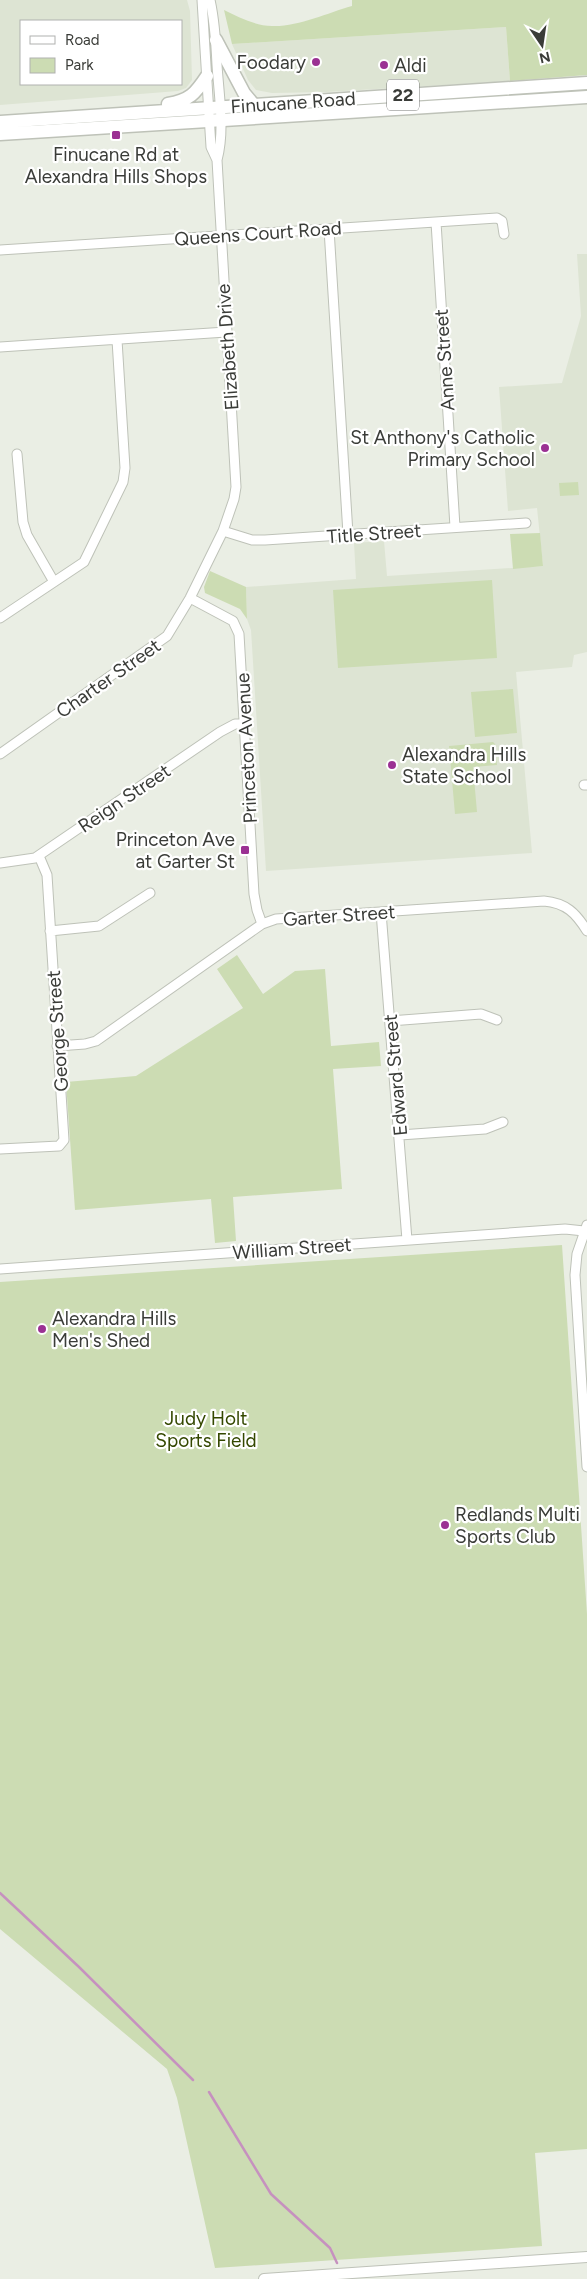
<svg xmlns="http://www.w3.org/2000/svg" width="587" height="2279" font-family="Figtree,sans-serif">
	<style>
		.built { fill: #dde4d3; fill-rule: evenodd }
		.green { fill: #ccdcb3 }
		.lines { fill: none; stroke-linecap: round; stroke-linejoin: round }
		.stream { stroke: #c691bf; stroke-width: 2.5 }
		.minor-casing { stroke: #bec2b8; stroke-width: 11 }
		.major-casing { stroke: #bec2b8; stroke-width: 12 }
		.highway-casing { stroke: #bec2b8; stroke-width: 15 }
		.minor { stroke: #fff; stroke-width: 9 }
		.major { stroke: #fff; stroke-width: 10 }
		.highway { stroke: #fff; stroke-width: 12 }
		.poi-dot { fill: #9b3193; stroke: #fff; stroke-width: 2 }
		.labels { text-anchor: middle; stroke-width: 4.5; stroke-linejoin: round; paint-order: stroke }
		.shield { fill: #fff; stroke: #757674; stroke-width: 1 }
		.shield-label { font-size: 18px; font-weight: bold; fill: #3a3c38 }
		.poi-label { font-size: 19px; fill: #3a3c38; stroke: #fff; text-anchor: start }
		.street-label { font-size: 19px; fill: #3a3c38; stroke: #fff }
		.park-label { font-size: 19px; fill: #344800; stroke: #fff }
	</style>
	<rect width="100%" height="100%" fill="#eaeee4"/>
	<path class="built" d="M 0,0 L 187,0 L 190,11 L 192,80 L 186,88 L 178,91 L 0,105 ZM 21,21 L 181,21 L 181,84 L 21,84 Z
		M 506,27 L 510,81 L 326,92 L 272,93 L 256,90 L 248,80 L 232,44 Z
		M 577,254 L 587,254 L 587,652 L 574,655 L 572,667 L 516,672 L 532,853 L 266,871 L 251,630 L 247,619 L 246,587 L 356,579 L 354,543 L 384,541 L 387,576 L 543,566 L 537,508 L 508,511 L 499,387 L 562,383 L 581,316 Z"/>
	<path class="green" d="M 352,0 L 587,0 L 587,75 L 510,81 L 506,27 L 232,44 L 224,10 C 239,17 255,26 272,26 C 298,27 327,13 352,6 Z
		M 578,482 L 579,495 L 560,496 L 559,483 Z
		M 540,533 L 543,566 L 513,569 L 510,534 Z
		M 210,571 L 246,587 L 247,619 L 240,609 L 205,593 L 204,587 Z
		M 492,580 L 497,658 L 338,668 L 333,590 Z
		M 513,689 L 517,733 L 475,737 L 471,692 Z
		M 493,742 L 495,744 L 497,765 L 473,767 L 477,812 L 455,814 L 449,746 Z
		M 237,955 L 263,994 L 295,971 L 325,969 L 331,1046 L 379,1042 L 381,1066 L 333,1069 L 342,1189 L 233,1197 L 236,1241 L 215,1243 L 211,1199 L 75,1210 L 66,1082 L 136,1076 L 243,1008 L 217,969 Z
		M 562,1245 L 587,1614 L 587,2149 L 535,2153 L 542,2246 L 215,2268 L 177,2098 L 167,2069 L 0,1929 L 0,1282 Z"/>
	<g class="lines">
		<path class="stream" d="M 0,1893 L 79,1967 L 193,2080
			M 209,2092 L 271,2194 L 330,2248 L 337,2263"/>
		<g class="minor-casing">
			<path id="minor" d="M 202,0 L 211,147 L 217,160
				M 436,222 L 455,527
				M 329,229 L 348,534
				M 0,250 L 497,218 L 502,221 L 504,234
				M 0,347 L 226,332
				M 17,454 L 23,522 L 27,535 L 54,582
				M 223,531 L 252,540 L 265,540 L 526,523
				M 190,598 L 233,621 L 239,634 L 254,894 L 257,910 L 262,924
				M 0,618 L 84,562 L 123,482 L 125,468 L 117,340
				M 0,754 L 167,636 L 190,598 L 223,531 L 234,499 L 236,487 L 217,160 C 225,130 219,96 217,65 C 216,43 215,22 210,0
				M 584,785 L 587,785
				M 0,863 L 35,858 L 220,732 L 235,724 L 244,724
				M 381,912 L 407,1240
				M 50,931 L 99,926 L 150,893
				M 390,1021 L 481,1014 L 497,1020
				M 57,1046 L 85,1044 L 96,1041 L 262,924 L 276,919 L 544,901 C 566,903 576,913 587,931
				M 400,1135 L 485,1129 L 503,1122
				M 0,1149 L 59,1146 L 64,1140 L 47,875 L 39,856
				M 587,1225 L 577,1254 L 575,1275 L 587,1467
				M 0,1269 L 565,1229 L 584,1231"/>
		</g>
		<g class="major-casing">
			<path id="major" d="M 264,2279 L 587,2257"/>
		</g>
		<g class="highway-casing">
			<path id="highway" d="M 216,40 L 244,93 L 254,105
				M 168,104 C 190,100 195,94 207,76
				M 0,122 L 587,83
				M 0,134 L 587,97"/>
		</g>
		<use href="#minor" class="minor"/>
		<use href="#major" class="major"/>
		<use href="#highway" class="highway"/>
	</g>
	<g class="poi-dot">
		<circle cx="316" cy="62" r="5"/>
		<circle cx="384" cy="65" r="5"/>
		<rect x="111" y="130" width="10" height="10" rx="2.5"/>
		<circle cx="545" cy="448" r="5"/>
		<circle cx="392" cy="765" r="5"/>
		<rect x="240" y="845" width="10" height="10" rx="2.5"/>
		<circle cx="42" cy="1329" r="5"/>
		<circle cx="445" cy="1525" r="5"/>
	</g>
	<g class="labels">
		<rect class="shield" x="387" y="79.5" width="32" height="31" rx="4"/>
		<g class="shield-label">
			<text x="403" y="101">22</text>
		</g>
		<g class="poi-label">
			<text x="306" y="69" text-anchor="end">Foodary</text>
			<text x="394" y="72">Aldi</text>
			<text x="116" y="161" text-anchor="middle">Finucane Rd at<tspan x="116" dy="22">Alexandra Hills Shops</tspan></text>
			<text x="535" y="444" text-anchor="end">St Anthony's Catholic<tspan x="535" dy="22">Primary School</tspan></text>
			<text x="402" y="761">Alexandra Hills<tspan x="402" dy="22">State School</tspan></text>
			<text x="235" y="846" text-anchor="end">Princeton Ave<tspan x="235" dy="22">at Garter St</tspan></text>
			<text x="52" y="1325">Alexandra Hills<tspan x="52" dy="22">Men's Shed</tspan></text>
			<text x="455" y="1521">Redlands Multi<tspan x="455" dy="22">Sports Club</tspan></text>
		</g>
		<g class="street-label">
			<text transform="translate(293 102) rotate(-4)" y="7">Finucane Road</text>
			<text transform="translate(258 233) rotate(-4)" y="7">Queens Court Road</text>
			<text transform="translate(227 347) rotate(-94)" y="7">Elizabeth Drive</text>
			<text transform="translate(444 360) rotate(-94)" y="7">Anne Street</text>
			<text transform="translate(374 533) rotate(-4)" y="7">Title Street</text>
			<text transform="translate(108 678) rotate(-35)" y="7">Charter Street</text>
			<text transform="translate(246 748) rotate(-93)" y="7">Princeton Avenue</text>
			<text transform="translate(124 798) rotate(-34)" y="7">Reign Street</text>
			<text transform="translate(339 915) rotate(-4)" y="7">Garter Street</text>
			<text transform="translate(57 1031) rotate(-94)" y="7">George Street</text>
			<text transform="translate(395 1075) rotate(-95)" y="7">Edward Street</text>
			<text transform="translate(292 1248) rotate(-4)" y="7">William Street</text>
		</g>
		<g class="park-label">
			<text x="206" y="1425">Judy Holt<tspan x="206" dy="22">Sports Field</tspan></text>
		</g>
	</g>
	<rect x="20" y="20" width="162" height="65" fill="#ffffff" stroke="#b0b1af"/>
	<rect x="30" y="36" width="25" height="8" fill="#ffffff" stroke="#b0b1af"/>
	<text x="65" y="45" font-size="15" fill="#3a3c38">Road</text>
	<rect x="30" y="58" width="25" height="15" fill="#ccdcb3" stroke="#b0b1af"/>
	<text x="65" y="70" font-size="15" fill="#3a3c38">Park</text>
	<g transform="translate(542 45) rotate(167)" stroke="#ffffff" stroke-width="4" paint-order="stroke">
	<path d="M0-4L9 19L0 12L-9 19Z" fill="#3a3c38"/>
	<text y="-8" font-size="14" font-weight="bold" text-anchor="middle" fill="#3a3c38">N</text>
	</g>
</svg>
